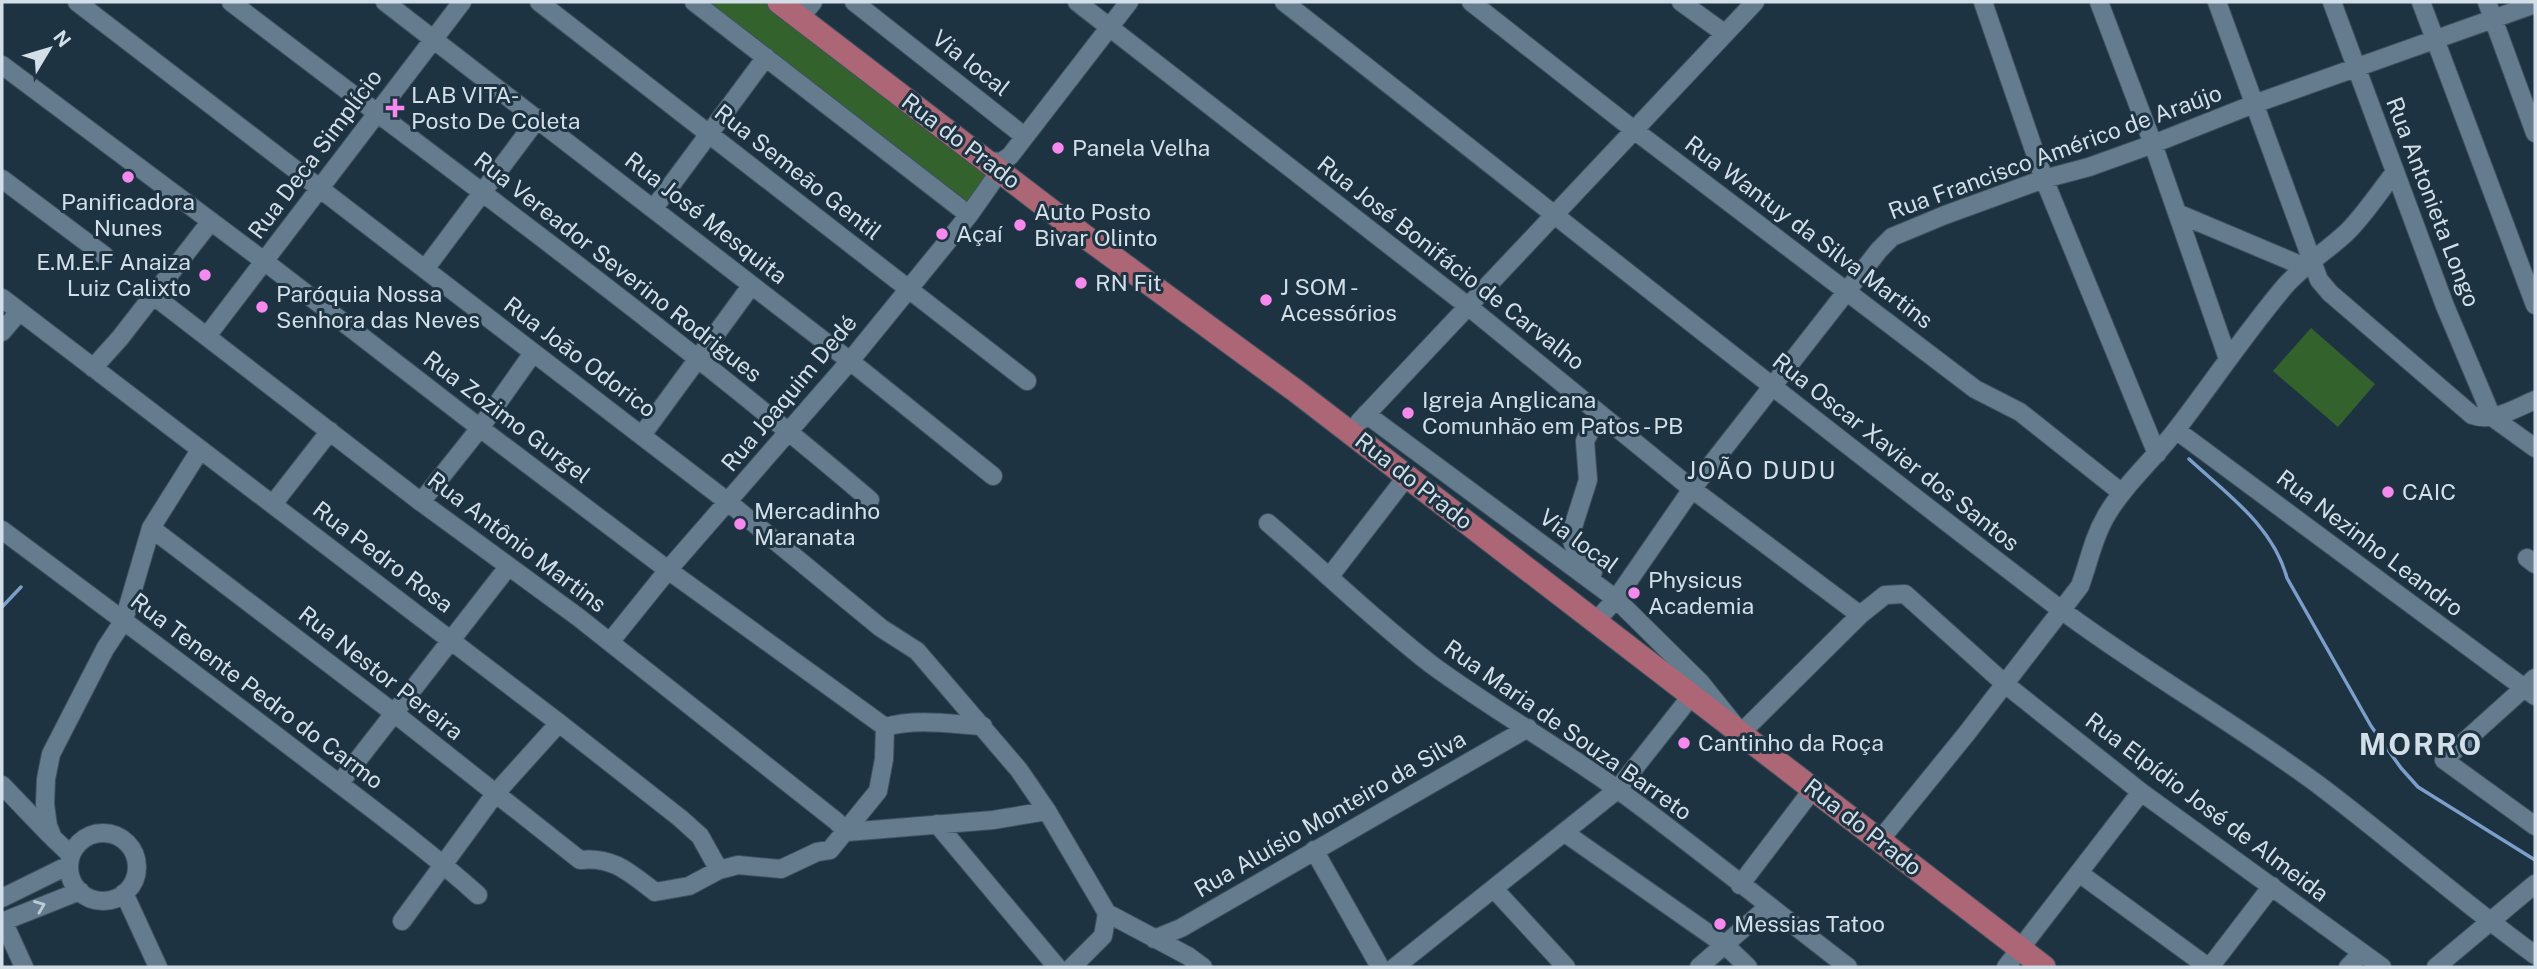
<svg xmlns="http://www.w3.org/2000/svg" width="2537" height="969" font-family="'Public Sans',sans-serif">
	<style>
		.green { fill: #33622d }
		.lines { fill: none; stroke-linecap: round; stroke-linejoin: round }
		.stream { stroke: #7c9eca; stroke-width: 3.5 }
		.minor-casing { stroke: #3f515e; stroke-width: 20 }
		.major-casing { stroke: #3f515e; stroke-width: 25 }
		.minor { stroke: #657c8e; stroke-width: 18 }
		.major { stroke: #ad6675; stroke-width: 23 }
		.oneway { stroke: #bccbd7 }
		.poi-dot { fill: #f689ee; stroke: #1e3342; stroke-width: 2.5 }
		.labels { text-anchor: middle; stroke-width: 6; stroke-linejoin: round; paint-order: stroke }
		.street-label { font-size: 23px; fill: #d2dfe9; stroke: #1e3342 }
		.poi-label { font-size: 23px; fill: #d2dfe9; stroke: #1e3342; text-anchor: start }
		.neighbourhood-label { font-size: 24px; letter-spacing: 2px; fill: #d2dfe9; stroke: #1e3342 }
		.district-label { font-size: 30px; font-weight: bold; letter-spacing: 2px; fill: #d2dfe9; stroke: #1e3342 }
	</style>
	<rect width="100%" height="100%" fill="#1e3342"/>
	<path class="green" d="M 709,2 L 767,2 L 988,174 L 966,202 Z
		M 2311,328 L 2375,384 L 2338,427 L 2273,371 Z"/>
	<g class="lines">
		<path class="stream" d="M 2189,459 C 2227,494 2273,526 2287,578 L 2371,726 L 2401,768 L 2418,787 L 2535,860
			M 2,607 L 21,587"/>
		<g class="minor-casing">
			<path id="minor" d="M 77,2 L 728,502 L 881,628 L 917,651 L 1019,770 L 1047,811 L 1107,913 L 1188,956 L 1203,967
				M 231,2 C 445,166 665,325 870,500
				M 385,2 L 850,361 L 993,476
				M 539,2 L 1027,381
				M 694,2 L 969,215
				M 854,2 L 1024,136
				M 1077,2 L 1469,307 L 1692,489 L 1860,615
				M 1284,2 C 1541,203 1796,408 2056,606 C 2142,671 2238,724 2324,789 C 2395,843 2462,902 2535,955
				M 1471,2 L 1634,130 L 1975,389 L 2020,412 L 2122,493
				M 1681,2 L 1724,33
				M 1983,2 L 2044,179 L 2157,454
				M 2099,2 L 2153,144 L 2228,359
				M 2217,2 L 2319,280 L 2330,293 L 2472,415 C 2493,423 2516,408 2535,400
				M 2332,2 L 2445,306 L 2492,417 L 2535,448
				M 2421,2 L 2535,305
				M 2487,2 L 2535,133
				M 800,18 L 813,2
				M 2,65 L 264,261 L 480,428 L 668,570 L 885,727
				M 988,161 L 1001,162 L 1010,156 L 1129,2
				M 2,179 L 105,256
				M 654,208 L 766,57
				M 2177,213 L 2305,267
				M 425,269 L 538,118
				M 154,296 L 421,502 L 578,617 L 836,821 L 847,832 L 993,820 L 1047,811
				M 2,298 L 559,723 L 680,818 L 700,836 L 719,870
				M 2,332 L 19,312
				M 207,336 L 462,2
				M 93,368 L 120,338 L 211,221
				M 1366,414 L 1616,599 L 1700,682 L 1741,733 L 1860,615 L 1885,595 L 1905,594 L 2005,684 L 2141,792 L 2382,967
				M 1359,422 L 1755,2
				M 2176,430 L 2535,696
				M 642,435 L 751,286
				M 421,502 L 480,428 L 533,353
				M 273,504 L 330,431
				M 1268,523 C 1323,570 1375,621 1432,665 C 1492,709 1557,746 1617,789 C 1695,846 1771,908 1848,967
				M 151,528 L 394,713 L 580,860 C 613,856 630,873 655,892 L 689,886 L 719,870 L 738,865 L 781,869 L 817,852 L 830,850 L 878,791 L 884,759 L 885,727
				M 2,530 C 100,603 198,676 295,750 C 357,798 420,843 478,895
				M 2527,558 L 2535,564
				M 1593,572 L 1577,555 L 1572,541 L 1573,527 L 1588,480 L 1585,441 L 1599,414
				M 1330,576 L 1407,476
				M 1596,621 L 1616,599 L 1692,489 L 1879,250 L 1892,237 L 1945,215 L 2044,179 L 2089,167 L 2153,144 L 2254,104 L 2535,4
				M 610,642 L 668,570 L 850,361 L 969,215 L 1000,171
				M 2535,678 L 2444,760 L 2535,826
				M 885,727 C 916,718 951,724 983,726
				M 339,784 L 508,567
				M 2,785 L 50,835
				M 937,824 L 1057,967
				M 1565,833 L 1725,945 L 1748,967
				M69 867a34 34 0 1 1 68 0a34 34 0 1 1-68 0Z
				M 1880,840 L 1967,733 L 2080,586 C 2089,562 2093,538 2106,516 C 2124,485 2154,459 2176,430 C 2213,382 2246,332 2285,286 C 2303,266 2325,252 2345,234 C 2364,216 2379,192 2395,172
				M 1314,850 L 1380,967
				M 71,855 L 53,838 L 48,826 L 45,804 L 46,779 L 51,754 L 105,649 L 124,620 L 151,528 L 200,450
				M 2079,873 L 2208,967
				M 1740,885 L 1813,789
				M 1495,890 L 1566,967
				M 124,893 L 158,967
				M 2,898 L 69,865
				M 3,921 L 24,967
				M 402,921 L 495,794 L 559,723
				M 2,922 L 80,891
				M 1154,939 L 1181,928 L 1528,728
				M 1072,967 L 1103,936 L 1107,913
				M 1395,967 L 1617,790 L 1692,695
				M 1699,967 L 1769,906
				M 2006,967 L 2141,792
				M 2210,967 L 2272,886
				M 2348,967 L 2362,953
				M 2436,967 L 2535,884"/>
		</g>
		<g class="major-casing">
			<path id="major" d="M 779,2 L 1083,235 L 1296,391 L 2044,967"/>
		</g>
		<use href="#minor" class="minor"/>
		<use href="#major" class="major"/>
	</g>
	<defs><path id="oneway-chevron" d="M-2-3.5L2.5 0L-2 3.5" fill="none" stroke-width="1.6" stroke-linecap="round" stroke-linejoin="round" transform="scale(1.75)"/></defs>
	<use class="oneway" href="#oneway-chevron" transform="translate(40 906) rotate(-21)"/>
	<g class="poi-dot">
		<path d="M391.5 97.5h7v7h7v7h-7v7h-7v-7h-7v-7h7z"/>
		<circle cx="1058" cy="148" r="7"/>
		<circle cx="128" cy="177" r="7"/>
		<circle cx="1020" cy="225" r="7"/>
		<circle cx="942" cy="234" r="7"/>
		<circle cx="205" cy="275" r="7"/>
		<circle cx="1081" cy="283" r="7"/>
		<circle cx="1266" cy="300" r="7"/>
		<circle cx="262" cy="307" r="7"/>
		<circle cx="1408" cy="413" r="7"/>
		<circle cx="2388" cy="492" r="7"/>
		<circle cx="740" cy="524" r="7"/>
		<circle cx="1634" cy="593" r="7"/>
		<circle cx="1684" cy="743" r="7"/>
		<circle cx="1720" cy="924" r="7"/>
	</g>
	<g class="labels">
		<g class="street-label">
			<text transform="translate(971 63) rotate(38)" y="8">Via local</text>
			<text transform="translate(961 141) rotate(37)" y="8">Rua do Prado</text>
			<text transform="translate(2055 152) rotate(-20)" y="8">Rua Francisco Américo de Araújo</text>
			<text transform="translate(315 154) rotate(-53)" y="8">Rua Deca Simplício</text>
			<text transform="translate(798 172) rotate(38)" y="8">Rua Semeão Gentil</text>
			<text transform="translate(2433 202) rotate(69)" y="8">Rua Antonieta Longo</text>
			<text transform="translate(706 218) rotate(38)" y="8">Rua José Mesquita</text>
			<text transform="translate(1809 232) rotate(37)" y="8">Rua Wantuy da Silva Martins</text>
			<text transform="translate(1451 263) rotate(38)" y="8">Rua José Bonifácio de Carvalho</text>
			<text transform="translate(618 267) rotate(38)" y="8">Rua Vereador Severino Rodrigues</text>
			<text transform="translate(580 357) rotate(37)" y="8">Rua João Odorico</text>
			<text transform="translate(789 393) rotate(-50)" y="8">Rua Joaquim Dedé</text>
			<text transform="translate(507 417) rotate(37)" y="8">Rua Zozimo Gurgel</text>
			<text transform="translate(1896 452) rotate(38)" y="8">Rua Oscar Xavier dos Santos</text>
			<text transform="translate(1414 481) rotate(38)" y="8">Rua do Prado</text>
			<text transform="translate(1579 541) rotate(36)" y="8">Via local</text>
			<text transform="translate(517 542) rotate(37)" y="8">Rua Antônio Martins</text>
			<text transform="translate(2370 543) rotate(37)" y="8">Rua Nezinho Leandro</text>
			<text transform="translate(383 557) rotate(37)" y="8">Rua Pedro Rosa</text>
			<text transform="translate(381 673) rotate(38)" y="8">Rua Nestor Pereira</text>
			<text transform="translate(257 691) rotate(37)" y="8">Rua Tenente Pedro do Carmo</text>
			<text transform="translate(1568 730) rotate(35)" y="8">Rua Maria de Souza Barreto</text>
			<text transform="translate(2207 807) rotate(37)" y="8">Rua Elpídio José de Almeida</text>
			<text transform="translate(1330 814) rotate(-30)" y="8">Rua Aluísio Monteiro da Silva</text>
			<text transform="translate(1863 827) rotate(38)" y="8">Rua do Prado</text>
		</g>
		<g class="poi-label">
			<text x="411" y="103">LAB VITA-<tspan x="411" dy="26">Posto De Coleta</tspan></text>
			<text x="1072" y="156">Panela Velha</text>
			<text x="128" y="210" text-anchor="middle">Panificadora<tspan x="128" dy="26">Nunes</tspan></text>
			<text x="1034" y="220">Auto Posto<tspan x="1034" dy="26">Bivar Olinto</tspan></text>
			<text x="956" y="242">Açaí</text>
			<text x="191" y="270" text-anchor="end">E.M.E.F Anaiza<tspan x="191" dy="26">Luiz Calixto</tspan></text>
			<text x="1095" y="291">RN Fit</text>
			<text x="1280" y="295">J SOM -<tspan x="1280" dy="26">Acessórios</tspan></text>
			<text x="276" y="302">Paróquia Nossa<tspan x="276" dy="26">Senhora das Neves</tspan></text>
			<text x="1422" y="408">Igreja Anglicana<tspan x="1422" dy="26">Comunhão em Patos - PB</tspan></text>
			<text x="2402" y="500">CAIC</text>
			<text x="754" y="519">Mercadinho<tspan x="754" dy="26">Maranata</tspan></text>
			<text x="1648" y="588">Physicus<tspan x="1648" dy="26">Academia</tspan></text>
			<text x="1698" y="751">Cantinho da Roça</text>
			<text x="1734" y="932">Messias Tatoo</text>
		</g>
		<g class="neighbourhood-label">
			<text x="1762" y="479">JOÃO DUDU</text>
		</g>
		<g class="district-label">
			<text x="2421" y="755">MORRO</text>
		</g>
	</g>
	<rect width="2537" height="969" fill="none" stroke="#d2dfe9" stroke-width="7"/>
	<g transform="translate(49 49) rotate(52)" stroke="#1e3342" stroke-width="5" paint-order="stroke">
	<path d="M0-5L12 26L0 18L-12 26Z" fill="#d2dfe9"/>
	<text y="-10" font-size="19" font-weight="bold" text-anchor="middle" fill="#d2dfe9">N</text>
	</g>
</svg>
